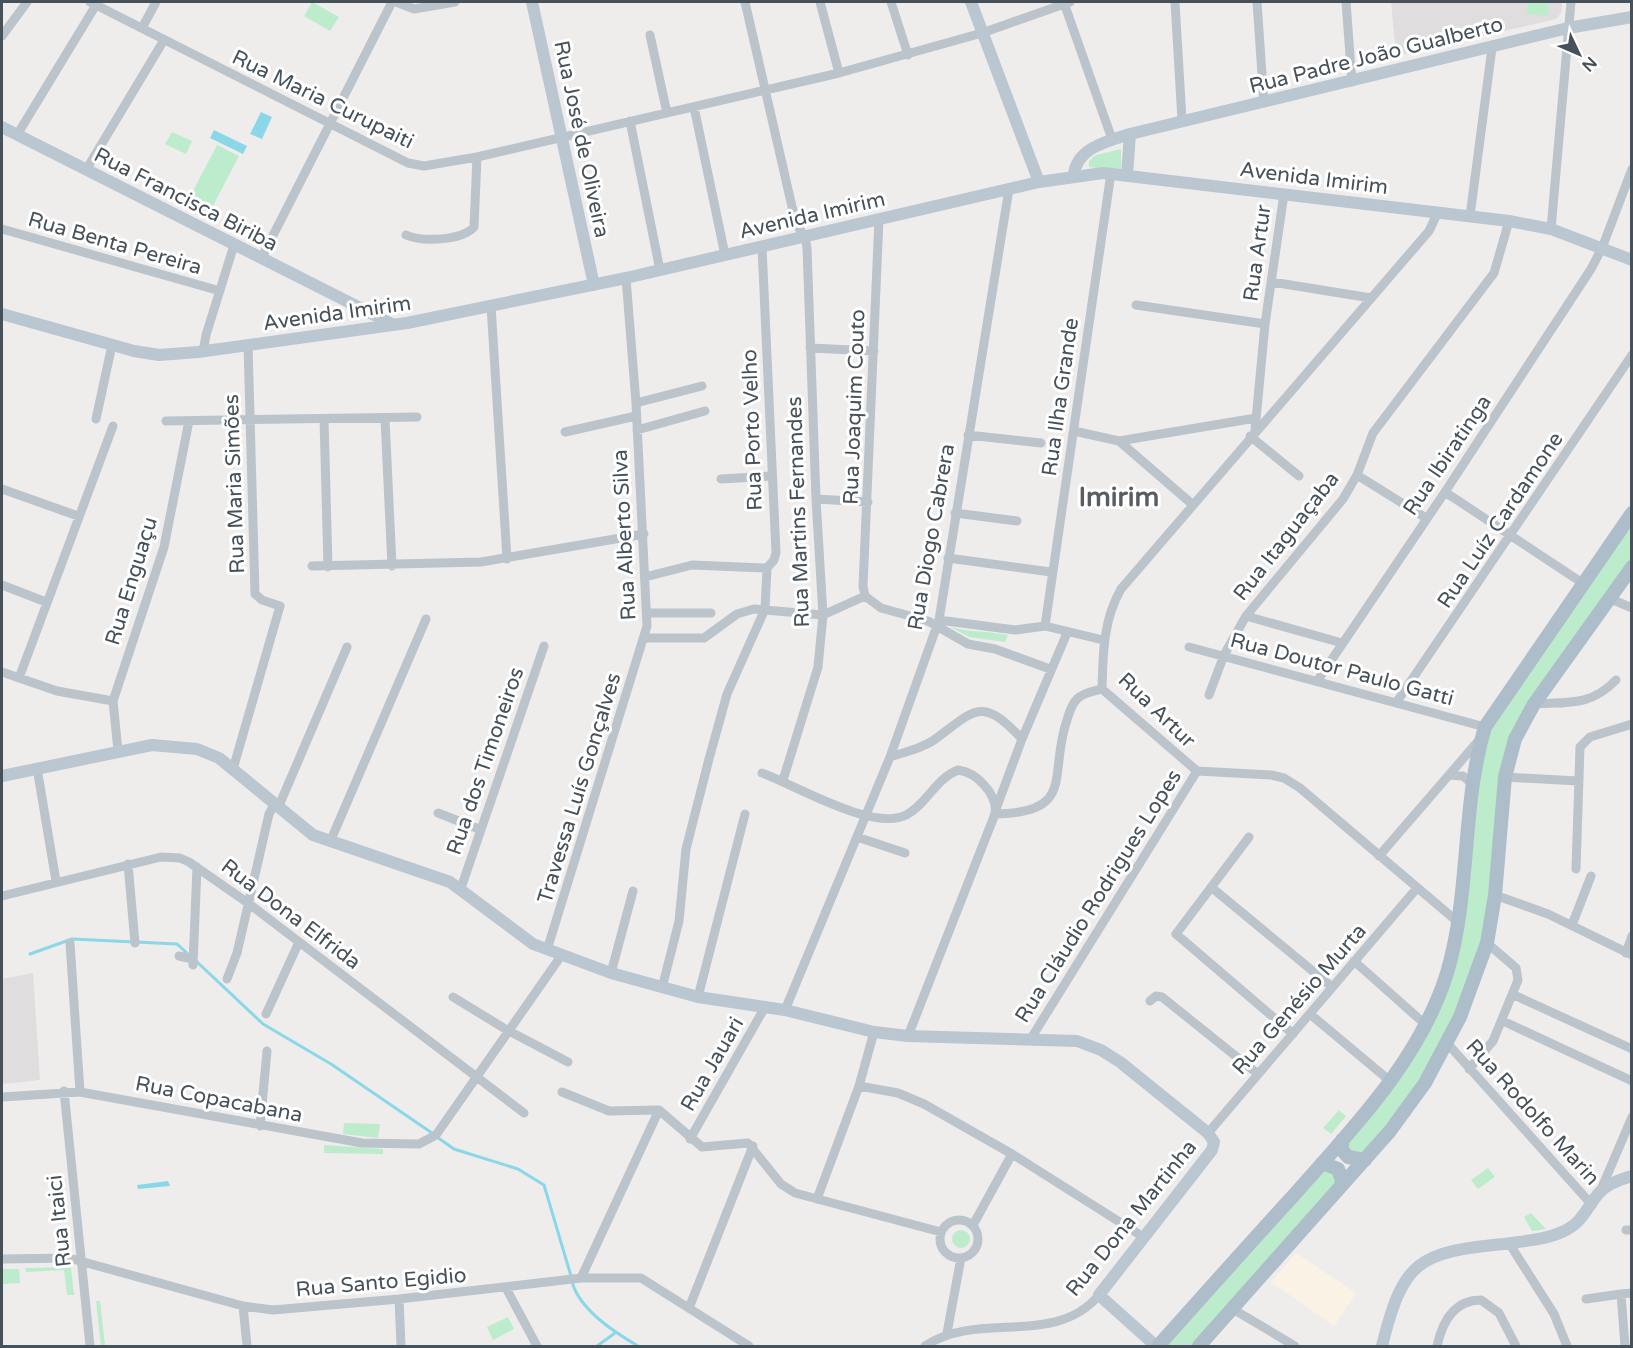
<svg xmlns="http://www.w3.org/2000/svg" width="1633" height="1348" font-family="'Varela Round',sans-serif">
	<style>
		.commercial { fill: #faf3e5 }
		.education { fill: #e0ddde }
		.green { fill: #bceccc }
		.water { fill: #8ad8e7 }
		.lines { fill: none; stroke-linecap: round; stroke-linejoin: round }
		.stream { stroke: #8ad8e7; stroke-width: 3 }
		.street { stroke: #bbc4cb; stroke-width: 9 }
		.secondary { stroke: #bac6d0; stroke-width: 12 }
		.primary { stroke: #adbdca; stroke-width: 14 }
		.labels { text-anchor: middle; stroke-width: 6; stroke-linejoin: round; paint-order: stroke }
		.street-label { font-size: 21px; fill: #465159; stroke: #fff }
		.district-label { font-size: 27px; font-weight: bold; fill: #595d61; stroke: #fff }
	</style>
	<rect width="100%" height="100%" fill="#efecec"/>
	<path class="commercial" d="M 1296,1253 L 1356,1293 L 1334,1326 L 1271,1282 Z"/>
	<path class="education" d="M 1391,2 L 1562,2 L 1561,13 L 1556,19 L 1396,56 Z
		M 33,973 L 40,1080 L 2,1084 L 2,979 Z"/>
	<path class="green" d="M 312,2 L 339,17 L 330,31 L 304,16 Z
		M 1528,2 L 1549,2 L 1547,16 L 1526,14 Z
		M 172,132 L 192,141 L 186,154 L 165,144 Z
		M 217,145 L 239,156 L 206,219 L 184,208 Z
		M 1121,149 L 1121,171 L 1089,167 L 1089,161 L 1096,155 Z
		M 1631,521 L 1631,559 L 1532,700 L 1497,821 L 1482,946 L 1456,1017 L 1408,1098 L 1361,1155 L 1345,1148 L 1443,996 L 1464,926 L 1480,762 L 1490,727 Z
		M 950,627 C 967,632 989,631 1008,635 L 1005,642 L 969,637 Z
		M 1339,1110 L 1346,1116 L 1331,1134 L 1323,1128 Z
		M 344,1123 L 380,1124 L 378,1138 L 343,1134 Z
		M 324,1145 L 383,1149 L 383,1154 L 324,1153 Z
		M 1326,1166 L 1332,1169 L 1337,1182 L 1192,1346 L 1166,1346 Z
		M 1488,1168 L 1495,1177 L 1478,1189 L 1471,1180 Z
		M 1531,1213 L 1546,1229 L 1532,1231 L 1524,1217 Z
		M952 1239a9 9 0 1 1 18 0a9 9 0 1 1-18 0Z
		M 71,1267 L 74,1295 L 67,1295 L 64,1270 L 26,1272 L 25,1268 Z
		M 2,1269 L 19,1269 L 20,1283 L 2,1284 Z
		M 100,1301 L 105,1346 L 101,1346 L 96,1301 Z
		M 508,1317 L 514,1329 L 493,1340 L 487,1327 Z"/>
	<path class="water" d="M 261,112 L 272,117 L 262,139 L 250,134 Z
		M 214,130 L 247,146 L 243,154 L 210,138 Z
		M 168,1181 L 170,1186 L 138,1189 L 137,1185 Z"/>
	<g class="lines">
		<path class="stream" d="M 30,954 L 72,939 L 177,944 L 189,955
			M 196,961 L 263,1024 L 331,1064 L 432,1133
			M 437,1137 L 454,1149 L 518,1169 L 544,1185 L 571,1276
			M 572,1282 C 580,1310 614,1332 638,1346
			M 597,1346 L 615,1333"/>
		<path class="street" d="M 90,2 L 408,163 L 424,166 L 477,157 L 839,73 L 982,33 L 1070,2
			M 396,2 L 414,9 L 455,2
			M 745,2 L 796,224 L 805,237 L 807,248 L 816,499 L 823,615 L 818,667 L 783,780
			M 820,2 L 839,73
			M 891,2 L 908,55
			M 1175,2 L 1182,120
			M 1257,2 L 1264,103
			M 1346,2 L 1352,82
			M 1064,3 L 1112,139
			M 142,28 L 156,2
			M 650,35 L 667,113
			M 2,36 L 27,2
			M 694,107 L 725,255
			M 630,121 L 660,270
			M 17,135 L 96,5
			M 86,170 L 164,40
			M 1438,212 L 1429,231 L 1121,589 C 1103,620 1103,654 1102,689 L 1197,771 L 1271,775 L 1284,778 L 1300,788 L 1459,923
			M 1470,216 L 1492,48
			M 2,229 L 220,291
			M 1551,229 L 1571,2
			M 406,235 C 422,242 461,241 474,227 L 477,157
			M 261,259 L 392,2
			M 1272,282 L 1371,298
			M 1136,305 L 1265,324
			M 491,306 L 507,559
			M 810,348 L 874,351
			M 203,352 L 206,335 L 234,245
			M 636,403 L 702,386
			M 96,419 L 112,345
			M 324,419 L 328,567
			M 385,419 L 392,566
			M 166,421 L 417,417
			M 637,430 L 705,411
			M 1255,430 L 1265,324 L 1284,194
			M 1074,431 L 1119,441 L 1256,418
			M 565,432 L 636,416
			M 968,435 L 1041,443
			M 1250,436 L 1299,476
			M 1119,441 L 1192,504
			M 1357,475 L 1426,518
			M 721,479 L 772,476
			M 2,489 L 78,516
			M 1445,492 L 1584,584
			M 816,499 L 868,502
			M 955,513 L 1017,521
			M 948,558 L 1051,572
			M 312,566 L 481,562 L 644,534
			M 645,577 L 692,565 L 767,568
			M 2,585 L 46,602
			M 865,596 L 863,586 L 879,219
			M 1611,599 L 1632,608
			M 648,613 L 711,613
			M 1246,616 L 1342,643
			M 939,620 L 1015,630 L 1045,626 L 1103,640
			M 1045,626 L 1111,173
			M 646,638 L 704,638 L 737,614 L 754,609 L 823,615 L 865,596 L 881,608 L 928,621 L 968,644 L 995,649 L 1050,669
			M 1189,647 L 1485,727
			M 2,672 L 57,691 L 113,701
			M 19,678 L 113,426
			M 1318,680 L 1445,492 L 1591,269 L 1602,248 L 1632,169
			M 1209,695 L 1224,655 L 1246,616 L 1343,499 L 1357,475 L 1373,433 L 1494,273 L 1509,221
			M 1396,703 L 1632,355
			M 1534,704 C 1569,702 1591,706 1616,680
			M 118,751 L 113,701 L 164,547 L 189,421
			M 890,757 C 905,752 921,749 934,740 C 975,710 981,695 1022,739
			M 37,768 L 56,881
			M 233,769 L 280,606 L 262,600 L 255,594 L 248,345
			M 762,773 C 795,785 873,832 906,815 C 927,804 935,779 958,770 C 976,772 998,794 995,814 L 908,1036
			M 1449,775 L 1463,776 L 1473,785
			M 1505,777 L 1578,781
			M 278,808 L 347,647
			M 996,809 L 1022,739 L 1067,633
			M 438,813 L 479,829
			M 995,814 C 1077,813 1048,774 1067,720 C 1069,713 1071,705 1077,699 C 1083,693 1094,691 1102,689
			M 857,837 L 905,853
			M 1249,837 L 1176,934 L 1293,1034
			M 330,842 L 426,619
			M 1379,856 L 1480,739
			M 128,864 L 135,943
			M 1576,869 L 1580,747 L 1590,737 L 1632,724
			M 1211,887 L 1332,987
			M 461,888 L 544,646
			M 1495,895 L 1548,914 L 1632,955
			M 2,896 L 161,857 L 180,858 L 189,862 L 248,903 L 524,1113
			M 1572,925 L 1591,876
			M 70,943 L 80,1092
			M 547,950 L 647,626 L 636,403 L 626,278
			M 1626,953 L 1632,936
			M 179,956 L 193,959
			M 1354,961 L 1426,1025
			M 193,965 L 197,867
			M 611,973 L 633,891
			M 227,979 L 237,953 L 269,814 L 274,805
			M 662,988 L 679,921 L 686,849 L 709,759 L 727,694 L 765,609 L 767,568 L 774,560 L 776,553 L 762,247
			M 1514,995 L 1632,1049
			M 453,997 L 507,1030 L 568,1062
			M 698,997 L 745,814
			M 1150,1001 L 1156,996 L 1162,997 L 1258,1074
			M 785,1010 L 890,757 L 939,620 L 1009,189
			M 266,1014 L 299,942
			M 1310,1014 L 1390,1081
			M 1503,1021 L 1632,1081
			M 1030,1040 L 1197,771
			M 1447,1043 L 1592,1205
			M 1469,1069 L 1493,1041 L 1518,980 L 1516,968 L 1487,943
			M 859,1086 L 898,1093 L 924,1104 L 1012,1154 L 1145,1238
			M 64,1091 L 90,1346
			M 562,1092 L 609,1111 L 659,1110 L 702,1147 L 748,1143 L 781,1184 L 795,1193 L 941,1232
			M 2,1097 L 80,1092 L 362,1143 L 419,1144 L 436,1135 L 561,956
			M 260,1126 L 267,1051
			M 1208,1133 L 1417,888
			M 690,1139 L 765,1007
			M 1600,1192 L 1632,1117
			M 817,1199 L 859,1086 L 874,1032
			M940 1239a19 19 0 1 1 38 0a19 19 0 1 1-38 0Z
			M 973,1225 L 1012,1154
			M 1626,1230 L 1632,1230
			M 1509,1243 L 1554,1314 L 1567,1346
			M 2,1259 L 69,1258 L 243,1306 L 273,1310 L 399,1299 L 581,1278 L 641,1278 L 749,1346
			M 581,1278 L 659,1110
			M 506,1288 L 537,1346
			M 399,1299 L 401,1346
			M 1586,1299 L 1621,1294
			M 243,1306 L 247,1346
			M 689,1308 L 753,1146
			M 1231,1308 L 1295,1346
			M 947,1333 L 961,1258
			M 925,1346 C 978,1310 1055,1348 1099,1295
			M 1437,1346 C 1442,1323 1453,1300 1481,1300 L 1499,1313 L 1516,1346
			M 1625,1346 L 1621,1294 L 1632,1293"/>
		<path class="secondary" d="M 532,2 L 594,285
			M 971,2 L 1039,182
			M 2,127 L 394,325
			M 1074,175 C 1076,148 1108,141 1130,134 L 1568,28 L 1632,17
			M 1127,175 L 1130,134
			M 2,314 L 134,351 L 159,355 L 198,352 L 407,323 L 626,278 L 1039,182 L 1103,173 L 1509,221 L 1551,229 L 1632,260
			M 2,776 L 152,745 L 197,749 L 219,758 L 313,835 L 450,882 L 533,944 L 611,973 L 698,997 L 785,1010 L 874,1032 L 908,1036 L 1077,1041 L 1101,1050 L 1120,1062 L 1208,1133 L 1214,1142 L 1212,1150 L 1099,1295 L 1156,1346
			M 1382,1346 C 1403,1261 1418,1252 1504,1244 C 1524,1241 1544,1240 1562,1232 C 1583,1223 1586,1208 1599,1193 C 1607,1184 1621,1179 1632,1176"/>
		<path class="primary" d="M 1342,1140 L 1342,1150 L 1348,1157 L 1365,1160
			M 1322,1163 L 1338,1169 L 1342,1180 L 1341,1186
			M 1158,1346 C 1203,1296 1248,1245 1294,1195 C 1353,1128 1420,1060 1447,973 C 1471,892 1461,807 1485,727 L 1632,513
			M 1199,1346 L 1390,1131 L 1425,1083 L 1460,1017 L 1487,943 L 1495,895 L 1505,777 L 1515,739 L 1534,704 L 1632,567"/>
	</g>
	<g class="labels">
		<g class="street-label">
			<text transform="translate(1376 55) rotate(-14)" y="7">Rua Padre João Gualberto</text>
			<text transform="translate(323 99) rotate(26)" y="7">Rua Maria Curupaiti</text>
			<text transform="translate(582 139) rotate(78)" y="7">Rua José de Oliveira</text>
			<text transform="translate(1314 178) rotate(7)" y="7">Avenida Imirim</text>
			<text transform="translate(186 199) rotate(27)" y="7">Rua Francisca Biriba</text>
			<text transform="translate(812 215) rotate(-13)" y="7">Avenida Imirim</text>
			<text transform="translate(115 243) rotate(16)" y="7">Rua Benta Pereira</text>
			<text transform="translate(1257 253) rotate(-82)" y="7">Rua Artur</text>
			<text transform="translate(337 313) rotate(-8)" y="7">Avenida Imirim</text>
			<text transform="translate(1060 397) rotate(-82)" y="7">Rua Ilha Grande</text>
			<text transform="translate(854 407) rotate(-88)" y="7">Rua Joaquim Couto</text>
			<text transform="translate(752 430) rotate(-92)" y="7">Rua Porto Velho</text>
			<text transform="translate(1447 455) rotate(-56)" y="7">Rua Ibiratinga</text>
			<text transform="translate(234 484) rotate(-92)" y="7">Rua Maria Simões</text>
			<text transform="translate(798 512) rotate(-92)" y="7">Rua Martins Fernandes</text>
			<text transform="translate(1500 520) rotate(-56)" y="7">Rua Luíz Cardamone</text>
			<text transform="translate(624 535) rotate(-93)" y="7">Rua Alberto Silva</text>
			<text transform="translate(1286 536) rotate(-52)" y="7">Rua Itaguaçaba</text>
			<text transform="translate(931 537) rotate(-80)" y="7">Rua Diogo Cabrera</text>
			<text transform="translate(131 581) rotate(-73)" y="7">Rua Enguaçu</text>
			<text transform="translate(1342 669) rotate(15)" y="7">Rua Doutor Paulo Gatti</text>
			<text transform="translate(1157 710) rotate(44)" y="7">Rua Artur</text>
			<text transform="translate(485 761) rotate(-71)" y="7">Rua dos Timoneiros</text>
			<text transform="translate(579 788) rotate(-73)" y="7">Travessa Luís Gonçalves</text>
			<text transform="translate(1098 896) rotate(-58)" y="7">Rua Cláudio Rodrigues Lopes</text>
			<text transform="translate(291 914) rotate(37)" y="7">Rua Dona Elfrida</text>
			<text transform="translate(1299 999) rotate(-49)" y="7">Rua Genésio Murta</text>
			<text transform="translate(712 1064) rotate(-60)" y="7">Rua Jauari</text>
			<text transform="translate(219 1099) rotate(11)" y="7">Rua Copacabana</text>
			<text transform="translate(1533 1112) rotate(48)" y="7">Rua Rodolfo Marin</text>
			<text transform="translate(1131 1218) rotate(-51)" y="7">Rua Dona Martinha</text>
			<text transform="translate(59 1221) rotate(-96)" y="7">Rua Itaici</text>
			<text transform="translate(381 1282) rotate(-5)" y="7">Rua Santo Egidio</text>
		</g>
		<g class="district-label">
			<text x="1119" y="506">Imirim</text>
		</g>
	</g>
	<rect width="1633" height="1348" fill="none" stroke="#465159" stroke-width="6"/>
	<g transform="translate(1579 54) rotate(134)" stroke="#ffffff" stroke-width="4.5" paint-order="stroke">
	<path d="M0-4.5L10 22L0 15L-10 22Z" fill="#465159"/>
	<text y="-9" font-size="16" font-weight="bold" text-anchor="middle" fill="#465159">N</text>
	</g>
</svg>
